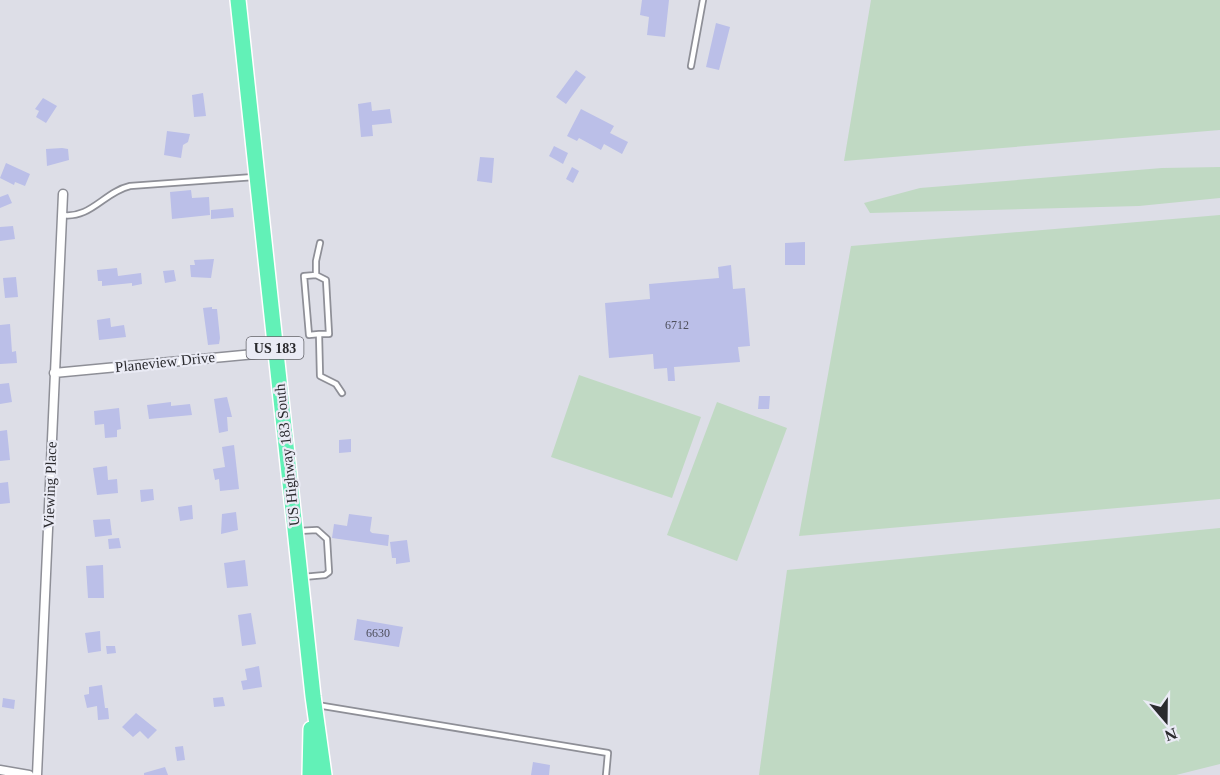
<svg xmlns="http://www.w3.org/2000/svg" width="1220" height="775" font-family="'Times New Roman',serif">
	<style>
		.green { fill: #c0d9c3 }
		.building { fill: #bbbfe8 }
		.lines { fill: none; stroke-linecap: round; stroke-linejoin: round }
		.lane-casing { stroke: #8e8f97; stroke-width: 8 }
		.street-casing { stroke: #8e8f97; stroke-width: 11 }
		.highway-casing { stroke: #fff; stroke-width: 18 }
		.lane { stroke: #fff; stroke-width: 4.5 }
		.street { stroke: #fff; stroke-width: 8 }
		.highway { stroke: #62f1b7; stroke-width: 15 }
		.labels { text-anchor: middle; stroke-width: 4.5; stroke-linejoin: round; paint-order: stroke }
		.number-label { font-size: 12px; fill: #4e4f5c }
		.shield { fill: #eaebf5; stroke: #64646a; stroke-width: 1.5 }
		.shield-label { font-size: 14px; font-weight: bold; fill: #2a2a2e }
		.street-label { font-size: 15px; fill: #2a2a2e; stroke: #eaebf5 }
	</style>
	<rect width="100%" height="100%" fill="#dddee7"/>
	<path class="green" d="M 871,0 L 1220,0 L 1220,130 L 844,161 Z
		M 1220,167 L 1220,198 L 1139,206 L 870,213 L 864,203 L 920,188 L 1162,168 Z
		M 1220,215 L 1220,499 L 799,536 L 851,246 Z
		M 579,375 L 701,417 L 672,498 L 551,457 Z
		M 717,402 L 787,428 L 737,561 L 667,535 Z
		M 1220,528 L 1220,764 L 1176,775 L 759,775 L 787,570 Z"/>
	<path class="building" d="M 642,0 L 669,0 L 665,37 L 647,35 L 649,17 L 640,15 Z
		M 716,23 L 730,27 L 719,70 L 706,67 Z
		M 576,70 L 586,77 L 566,104 L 556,97 Z
		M 203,93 L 206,116 L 194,117 L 192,95 Z
		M 43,98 L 57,106 L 46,123 L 36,117 L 39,111 L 35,109 Z
		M 371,102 L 372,111 L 390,109 L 392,123 L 372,125 L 373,136 L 361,137 L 358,104 Z
		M 581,109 L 614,126 L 610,133 L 628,142 L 622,154 L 604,144 L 601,150 L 579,138 L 577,141 L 567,136 Z
		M 167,131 L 190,134 L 188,142 L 183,145 L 181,158 L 164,155 Z
		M 554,146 L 568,153 L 563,164 L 549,156 Z
		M 62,148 L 68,149 L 69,160 L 47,166 L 46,149 Z
		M 480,157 L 494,158 L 492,183 L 477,181 Z
		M 6,163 L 30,174 L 25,186 L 15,182 L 14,185 L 0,178 Z
		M 572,167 L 579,171 L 573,183 L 566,179 Z
		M 191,190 L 192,198 L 209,197 L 210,215 L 172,219 L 170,192 Z
		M 8,194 L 12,203 L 0,208 L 0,197 Z
		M 233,208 L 234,217 L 211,219 L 211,210 Z
		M 13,226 L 15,239 L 0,241 L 0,227 Z
		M 805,242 L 805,265 L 785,265 L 785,243 Z
		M 214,259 L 211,278 L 191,277 L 190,265 L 195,265 L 194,260 Z
		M 731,265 L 733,289 L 745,288 L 750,346 L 738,347 L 740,362 L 674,367 L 675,381 L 668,381 L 667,368 L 654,369 L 653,354 L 609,358 L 605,303 L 650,299 L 649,284 L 719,278 L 718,267 Z
		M 117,268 L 118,276 L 141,273 L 142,284 L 132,286 L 132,283 L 102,286 L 102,281 L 98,281 L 97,270 Z
		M 174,270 L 176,281 L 165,283 L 163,271 Z
		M 16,277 L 18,297 L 5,298 L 3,278 Z
		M 212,307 L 212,309 L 217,309 L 220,338 L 219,344 L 208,345 L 203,308 Z
		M 110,318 L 111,327 L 124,325 L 126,337 L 99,340 L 97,320 Z
		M 10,324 L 12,352 L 16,351 L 17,363 L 0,364 L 0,325 Z
		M 9,383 L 12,402 L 0,404 L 0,384 Z
		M 759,396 L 770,396 L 769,409 L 758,409 Z
		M 227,397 L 232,417 L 227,417 L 228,431 L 219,433 L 214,399 Z
		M 171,402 L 171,406 L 190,404 L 192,415 L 149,419 L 147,405 Z
		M 119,408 L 121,429 L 117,430 L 117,437 L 105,438 L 104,424 L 95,425 L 94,411 Z
		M 7,430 L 10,460 L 0,461 L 0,431 Z
		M 351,439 L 351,452 L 339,453 L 339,440 Z
		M 234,445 L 239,489 L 220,491 L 219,479 L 215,480 L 213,469 L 225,467 L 222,447 Z
		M 107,466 L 108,480 L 117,479 L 118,493 L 97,495 L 93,468 Z
		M 8,482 L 10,503 L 0,504 L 0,483 Z
		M 153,489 L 154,500 L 141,502 L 140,490 Z
		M 192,505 L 193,519 L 180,521 L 178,507 Z
		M 236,512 L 238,530 L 221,534 L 222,514 Z
		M 349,514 L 372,517 L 370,531 L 372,533 L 389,535 L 388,546 L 332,538 L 334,524 L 347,526 Z
		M 110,519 L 112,535 L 95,537 L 93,520 Z
		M 119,538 L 121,548 L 109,549 L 108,539 Z
		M 407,540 L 410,562 L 396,564 L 396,558 L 392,558 L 390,542 Z
		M 245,560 L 248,586 L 227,588 L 224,563 Z
		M 103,565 L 104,598 L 88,598 L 86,566 Z
		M 251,613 L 256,644 L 242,646 L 238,615 Z
		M 357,619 L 403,627 L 399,647 L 354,640 Z
		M 100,631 L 101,651 L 88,653 L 85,633 Z
		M 106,646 L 115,646 L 116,653 L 107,654 Z
		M 259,666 L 262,687 L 243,690 L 241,681 L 247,680 L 245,669 Z
		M 102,685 L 105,708 L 108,708 L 109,719 L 98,720 L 97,706 L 87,708 L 84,695 L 89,694 L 89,687 Z
		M 223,697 L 225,706 L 214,707 L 213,698 Z
		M 3,698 L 15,700 L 14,709 L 2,707 Z
		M 136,713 L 157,730 L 148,739 L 140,731 L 133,737 L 122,727 Z
		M 183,746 L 185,760 L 177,761 L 175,747 Z
		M 533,762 L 550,765 L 549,775 L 531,775 Z
		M 165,767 L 168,775 L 144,775 L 144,773 Z"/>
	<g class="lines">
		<g class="lane-casing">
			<path id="lane" d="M 691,66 L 703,0
				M 62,215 C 91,219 104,192 130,186 L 254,177
				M 316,275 L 316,261 L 320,243
				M 319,334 L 329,334 L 326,280 L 316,275 L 304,276 L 309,335 L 319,334 L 320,376 L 336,384 L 342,393
				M 298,531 L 317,530 L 327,539 L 329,572 L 325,575 L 303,577
				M 317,705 L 608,753 L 606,775"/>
		</g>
		<g class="street-casing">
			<path id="street" d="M 54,373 L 276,352
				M 0,770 L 29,775
				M 37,775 L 63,194"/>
		</g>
		<g class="highway-casing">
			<path id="highway" d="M 238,0 L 313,696 L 324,775
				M 310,775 L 311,729"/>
		</g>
		<use href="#lane" class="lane"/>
		<use href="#street" class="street"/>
		<use href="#highway" class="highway"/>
	</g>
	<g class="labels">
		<g class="number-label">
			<text x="677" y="329">6712</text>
			<text x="378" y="637">6630</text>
		</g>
		<rect class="shield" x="246.5" y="337" width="57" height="22" rx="4.5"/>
		<g class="shield-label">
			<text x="275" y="353">US 183</text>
		</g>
		<g class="street-label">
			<text transform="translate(165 362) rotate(-6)" y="5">Planeview Drive</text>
			<text transform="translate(287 455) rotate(-96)" y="5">US Highway 183 South</text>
			<text transform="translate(50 485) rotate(-88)" y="5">Viewing Place</text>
		</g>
	</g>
	<g transform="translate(1166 721) rotate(160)" stroke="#eaebf5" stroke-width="4.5" paint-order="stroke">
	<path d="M0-4.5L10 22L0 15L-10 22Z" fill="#2a2a2e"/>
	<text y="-9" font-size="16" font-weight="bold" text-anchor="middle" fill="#2a2a2e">N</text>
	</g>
</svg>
